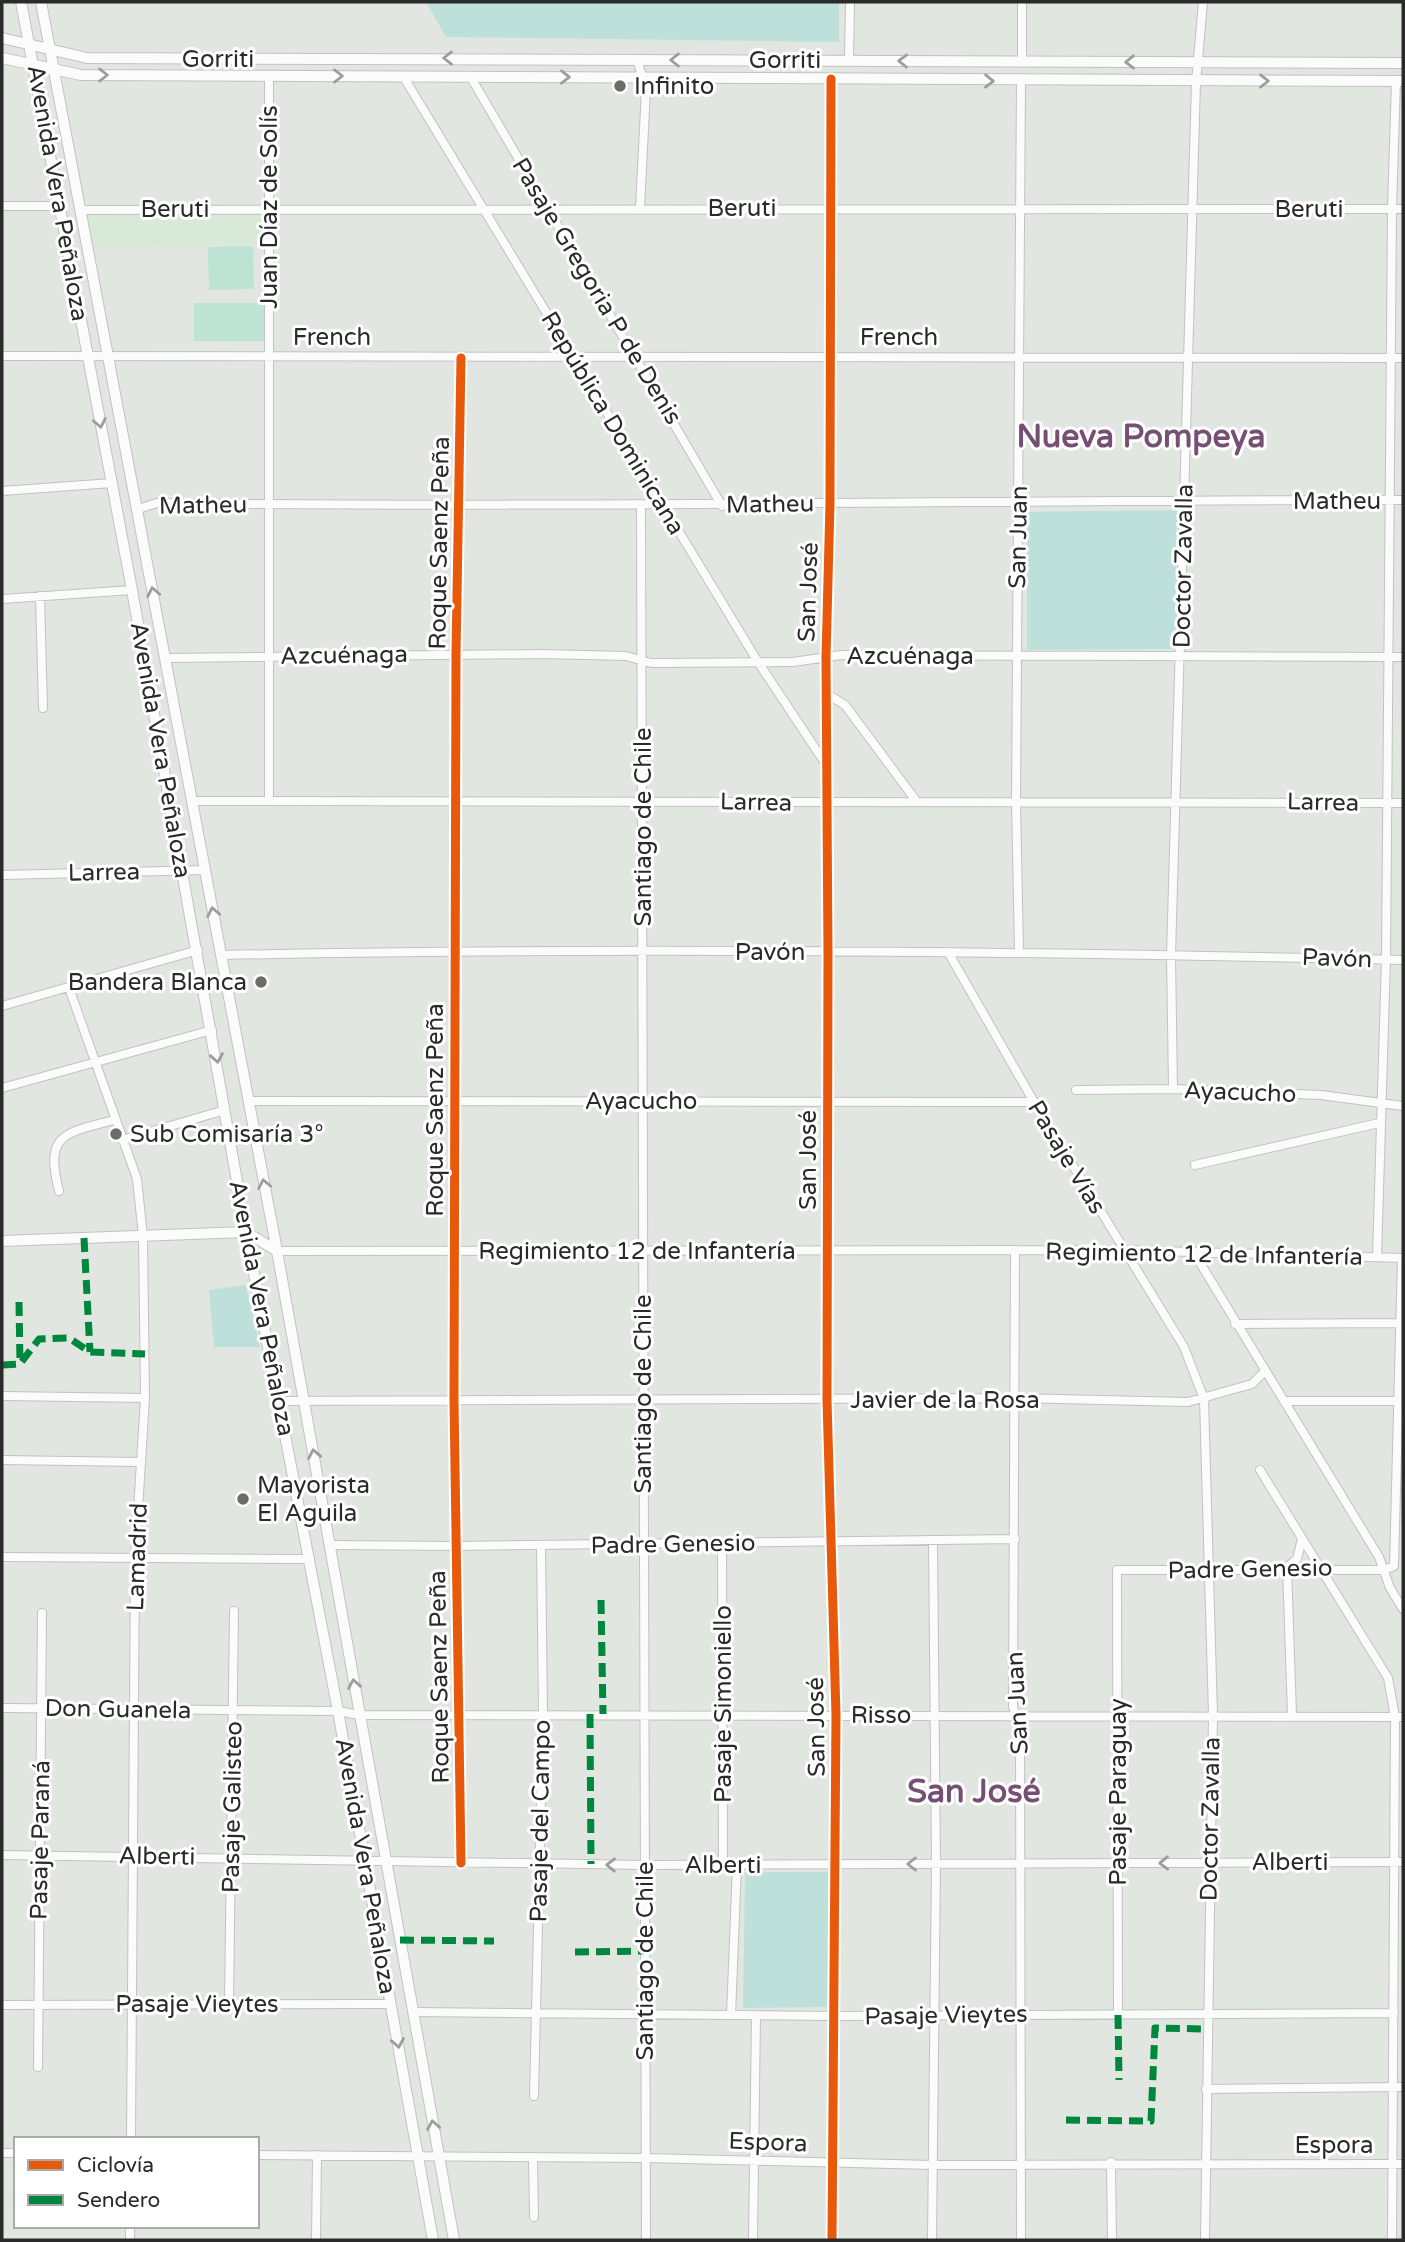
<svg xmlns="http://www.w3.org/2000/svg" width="1405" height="2242" font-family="'Varela Round',sans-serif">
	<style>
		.education { fill: #d8e9d7 }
		.green { fill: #bde0da }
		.pitch { fill: #bce3d4 }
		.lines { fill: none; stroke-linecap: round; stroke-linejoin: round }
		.street-casing { stroke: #c1c2c1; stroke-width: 10 }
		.secondary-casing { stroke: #c1c2c1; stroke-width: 12 }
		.street { stroke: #fafbfa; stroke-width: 8 }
		.secondary { stroke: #fafbfa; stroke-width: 10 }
		.quiet { stroke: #00873e; stroke-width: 7; stroke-dasharray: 14 7; stroke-linecap: butt }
		.cycleway-casing { stroke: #fff; stroke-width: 13 }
		.cycleway { stroke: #e8590c; stroke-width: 9 }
		.oneway { stroke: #9c9d9c }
		.poi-dot { fill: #6a6c6a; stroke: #fff; stroke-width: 2.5 }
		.labels { text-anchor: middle; stroke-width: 6; stroke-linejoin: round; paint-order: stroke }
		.street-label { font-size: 24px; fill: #2a2a2a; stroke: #fff }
		.poi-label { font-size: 24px; fill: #2a2a2a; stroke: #fff; text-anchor: start }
		.district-label { font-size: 32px; font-weight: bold; fill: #755072; stroke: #fff }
	</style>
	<rect width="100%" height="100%" fill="#e1e7e0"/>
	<path class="education" d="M 269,208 L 269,244 L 89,249 L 82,210 Z"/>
	<path class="green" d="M 426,2 L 839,2 L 839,42 L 446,37 Z
		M 1177,510 L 1175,649 L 1027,650 L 1027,512 Z
		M 246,1285 L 260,1347 L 214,1347 L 209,1290 Z
		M 745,1872 L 831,1872 L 827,2007 L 743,2008 Z"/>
	<path class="pitch" d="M 253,246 L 254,289 L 209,290 L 208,247 Z
		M 194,303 L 265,303 L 265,341 L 194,341 Z"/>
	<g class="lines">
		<g class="street-casing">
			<path id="street" d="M 637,59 L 646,90 L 640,207
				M 849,60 L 850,2
				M 1022,62 L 1022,2
				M 403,76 L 758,662 L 827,766
				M 470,76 L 722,506
				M 831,79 L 830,503 L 826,657 L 828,953 L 827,1400 L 836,1715 L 832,2240
				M 2,206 L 60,206
				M 82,210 L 1403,209
				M 2,356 L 1403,358
				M 2,491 L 112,483
				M 641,506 L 646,2240
				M 138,509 L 157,503 C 573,508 988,500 1403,500
				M 40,596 L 43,708
				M 2,599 L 132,590
				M 166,658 L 544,654 L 626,656 L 651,663 L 793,662 L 841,655 L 1403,657
				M 827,694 L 845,705 L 917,802
				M 269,800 L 269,76
				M 192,801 L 1403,803
				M 2,875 L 206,870
				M 948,952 L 1034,1102 L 1184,1347 L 1204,1399 L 1213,1715 L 1205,2240
				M 1019,952 L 1016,801 L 1021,81
				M 222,955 C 615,947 1010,951 1403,960
				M 69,988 L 137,1179 L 143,1236 L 145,1398 L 135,1558 L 131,2139
				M 2,1006 L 198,950
				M 2,1088 L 212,1030
				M 1173,1089 L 1171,955 L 1196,82 L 1203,2
				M 1076,1090 L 1173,1089 L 1321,1095 L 1403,1106
				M 249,1101 L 1034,1102
				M 122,1140 L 225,1110
				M 1195,1165 L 1379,1123
				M 59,1191 C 44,1133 65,1133 114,1120
				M 1015,1250 L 1013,1707 L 1020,1725 L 1021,2240
				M 277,1251 L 1123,1250 L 1403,1258
				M 1194,1253 L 1379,1557 L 1390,1588 L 1403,1609
				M 1377,1257 L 1386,959 L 1392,209 L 1396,81
				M 1235,1324 L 1400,1323
				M 2,1396 L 145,1398
				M 281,1401 L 1015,1398 L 1188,1402 L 1252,1384 L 1265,1371
				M 1284,1401 L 1403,1401
				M 2,1460 L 140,1462
				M 1260,1470 L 1388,1678 L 1395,1717 L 1392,2240
				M 722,1543 L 723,1865
				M 330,1545 L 455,1546 L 1015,1539
				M 2,1557 L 310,1559
				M 2,1708 L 338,1711 L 359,1715 L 1403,1717
				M 1292,1715 L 1287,1567 L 1297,1559 L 1302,1539
				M 2,1855 L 645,1865 L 1403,1862
				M 461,1863 L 454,1400 L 456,654 L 461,358
				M 229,2004 L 234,1611
				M 2,2005 L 391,2004
				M 413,2012 L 835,2016 L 1394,2013
				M 731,2015 L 737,1865
				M 1118,2015 L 1117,1570 L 1384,1570 L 1394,1566 L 1402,1258
				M 38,2067 L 42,1613
				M 1206,2089 L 1403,2087
				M 534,2096 L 543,1714 L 541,1545
				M 2,2153 L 16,2153
				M 257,2155 L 646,2158 L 932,2165 L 1403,2164
				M 533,2157 L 534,2217
				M 1111,2162 L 1112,2240
				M 130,2240 L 130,2226
				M 316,2240 L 317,2155
				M 753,2240 L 756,2016
				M 932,2240 L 936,1864 L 933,1540"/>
		</g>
		<g class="secondary-casing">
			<path id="secondary" d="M 21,2 L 132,590 L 246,1232 L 338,1711 L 433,2240
				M 41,2 L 277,1251 L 454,2240
				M 2,38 L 87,58 L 1403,63
				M 2,58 L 81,75 L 1403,81
				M 2,1241 L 246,1232 L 277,1251"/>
		</g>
		<use href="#street" class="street"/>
		<use href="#secondary" class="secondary"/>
		<path class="quiet" d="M 84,1238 L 90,1352
			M 19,1302 L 20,1364
			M 2,1365 L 20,1364 L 39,1339 L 69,1338 L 90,1352 L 145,1354
			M 601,1600 L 603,1714
			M 590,1714 L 591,1864
			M 400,1940 L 494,1941
			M 575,1952 L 645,1951
			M 1118,2015 L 1119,2080
			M 1066,2120 L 1151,2121 L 1155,2028 L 1207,2029"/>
		<g class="cycleway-casing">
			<path id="cycleway" d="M 831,79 L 830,503 L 826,657 L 828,953 L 827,1400 L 836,1715 L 832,2240
				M 461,1863 L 454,1400 L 456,654 L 461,358"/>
		</g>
		<use href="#cycleway" class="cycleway"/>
	</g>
	<defs><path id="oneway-chevron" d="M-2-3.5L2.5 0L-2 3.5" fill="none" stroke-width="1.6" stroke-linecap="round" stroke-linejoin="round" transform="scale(1.75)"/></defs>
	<g class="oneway">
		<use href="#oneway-chevron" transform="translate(448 58) rotate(-180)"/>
		<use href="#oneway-chevron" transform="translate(675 60) rotate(-180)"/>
		<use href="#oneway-chevron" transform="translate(903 61) rotate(-179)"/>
		<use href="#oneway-chevron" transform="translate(1130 62) rotate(179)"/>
		<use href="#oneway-chevron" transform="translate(103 75)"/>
		<use href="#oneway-chevron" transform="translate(338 76)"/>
		<use href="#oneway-chevron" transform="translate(565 77) rotate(1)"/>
		<use href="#oneway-chevron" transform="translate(989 81) rotate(1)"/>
		<use href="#oneway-chevron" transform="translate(1264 81)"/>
		<use href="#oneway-chevron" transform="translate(100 423) rotate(79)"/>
		<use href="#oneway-chevron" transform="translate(153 592) rotate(-101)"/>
		<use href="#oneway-chevron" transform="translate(213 912) rotate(-101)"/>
		<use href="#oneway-chevron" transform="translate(217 1058) rotate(80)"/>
		<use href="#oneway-chevron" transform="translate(264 1184) rotate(-101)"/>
		<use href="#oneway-chevron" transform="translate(314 1454) rotate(-100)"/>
		<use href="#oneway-chevron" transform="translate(354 1684) rotate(-100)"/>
		<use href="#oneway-chevron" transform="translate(1164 1863) rotate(179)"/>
		<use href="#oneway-chevron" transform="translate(912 1864) rotate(-180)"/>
		<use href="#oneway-chevron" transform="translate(611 1865) rotate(-179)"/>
		<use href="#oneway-chevron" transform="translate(398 2043) rotate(80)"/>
		<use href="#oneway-chevron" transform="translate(433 2125) rotate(-100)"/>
	</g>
	<g class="poi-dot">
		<circle cx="620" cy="86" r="7"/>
		<circle cx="261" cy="982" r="7"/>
		<circle cx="116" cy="1134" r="7"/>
		<circle cx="243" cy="1499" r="7"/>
	</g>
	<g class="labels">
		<g class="street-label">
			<text x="218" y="67">Gorriti</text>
			<text x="785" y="68">Gorriti</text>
			<text transform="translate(58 193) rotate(80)" y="8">Avenida Vera Peñaloza</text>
			<text transform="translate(269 207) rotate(-90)" y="8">Juan Díaz de Solís</text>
			<text x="742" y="216">Beruti</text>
			<text x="175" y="217">Beruti</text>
			<text x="1309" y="217">Beruti</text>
			<text transform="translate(597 291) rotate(59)" y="8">Pasaje Gregoria P de Denis</text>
			<text x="332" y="345">French</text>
			<text x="899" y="345">French</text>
			<text transform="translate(613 423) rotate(59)" y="8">República Dominicana</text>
			<text x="1337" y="509">Matheu</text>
			<text transform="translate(770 504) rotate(-1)" y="8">Matheu</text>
			<text transform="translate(203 505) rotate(-1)" y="8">Matheu</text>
			<text transform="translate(1018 537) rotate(-89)" y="8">San Juan</text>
			<text transform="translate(439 543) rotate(-89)" y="8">Roque Saenz Peña</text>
			<text transform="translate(1183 566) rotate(-89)" y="8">Doctor Zavalla</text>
			<text transform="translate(808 592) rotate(-88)" y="8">San José</text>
			<text transform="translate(344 655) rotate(-1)" y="8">Azcuénaga</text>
			<text x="910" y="664">Azcuénaga</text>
			<text transform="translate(161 750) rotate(80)" y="8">Avenida Vera Peñaloza</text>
			<text transform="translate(756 802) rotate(1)" y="8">Larrea</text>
			<text transform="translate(1323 802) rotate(1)" y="8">Larrea</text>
			<text transform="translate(643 827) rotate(-90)" y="8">Santiago de Chile</text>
			<text transform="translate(104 872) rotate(-1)" y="8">Larrea</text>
			<text x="770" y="960">Pavón</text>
			<text transform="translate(1337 958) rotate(2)" y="8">Pavón</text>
			<text transform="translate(1240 1092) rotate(2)" y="8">Ayacucho</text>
			<text x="641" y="1109">Ayacucho</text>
			<text transform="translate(435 1110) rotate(-90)" y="8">Roque Saenz Peña</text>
			<text transform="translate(1067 1157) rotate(59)" y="8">Pasaje Vías</text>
			<text transform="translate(808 1160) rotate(-90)" y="8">San José</text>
			<text x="637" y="1259">Regimiento 12 de Infantería</text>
			<text transform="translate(1204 1254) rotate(1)" y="8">Regimiento 12 de Infantería</text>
			<text transform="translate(262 1308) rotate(79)" y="8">Avenida Vera Peñaloza</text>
			<text transform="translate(643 1394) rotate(-90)" y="8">Santiago de Chile</text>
			<text x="945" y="1408">Javier de la Rosa</text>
			<text transform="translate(673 1544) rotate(-1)" y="8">Padre Genesio</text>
			<text transform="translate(137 1557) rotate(-88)" y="8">Lamadrid</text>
			<text transform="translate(1250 1569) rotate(-1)" y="8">Padre Genesio</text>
			<text transform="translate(439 1677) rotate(-91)" y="8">Roque Saenz Peña</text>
			<text transform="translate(1017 1703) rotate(-93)" y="8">San Juan</text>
			<text transform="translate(723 1704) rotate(-90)" y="8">Pasaje Simoniello</text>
			<text transform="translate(118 1709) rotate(1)" y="8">Don Guanela</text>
			<text x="881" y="1723">Risso</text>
			<text transform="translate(816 1727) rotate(-91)" y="8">San José</text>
			<text transform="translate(1118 1792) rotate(-90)" y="8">Pasaje Paraguay</text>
			<text transform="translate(232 1807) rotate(-89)" y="8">Pasaje Galisteo</text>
			<text transform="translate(1210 1819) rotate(-89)" y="8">Doctor Zavalla</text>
			<text transform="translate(540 1821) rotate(-89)" y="8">Pasaje del Campo</text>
			<text transform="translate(40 1840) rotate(-89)" y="8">Pasaje Paraná</text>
			<text transform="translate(157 1856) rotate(1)" y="8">Alberti</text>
			<text x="1290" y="1870">Alberti</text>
			<text x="723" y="1873">Alberti</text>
			<text transform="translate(366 1866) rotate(80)" y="8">Avenida Vera Peñaloza</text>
			<text transform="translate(645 1961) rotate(-90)" y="8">Santiago de Chile</text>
			<text x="197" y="2012">Pasaje Vieytes</text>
			<text transform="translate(946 2015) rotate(-1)" y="8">Pasaje Vieytes</text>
			<text transform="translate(768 2142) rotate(2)" y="8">Espora</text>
			<text x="1334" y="2153">Espora</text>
		</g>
		<g class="poi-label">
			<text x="634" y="94">Infinito</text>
			<text x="247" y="990" text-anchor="end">Bandera Blanca</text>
			<text x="130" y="1142">Sub Comisaría 3°</text>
			<text x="257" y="1493">Mayorista<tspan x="257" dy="28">El Aguila</tspan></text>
		</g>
		<g class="district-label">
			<text x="1141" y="447">Nueva Pompeya</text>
			<text x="974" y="1802">San José</text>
		</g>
	</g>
	<rect width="1405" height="2242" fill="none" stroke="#2a2a2a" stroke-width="7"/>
	<rect x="14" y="2137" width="245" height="91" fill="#ffffff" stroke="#aaaaaa" stroke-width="2"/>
	<rect x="28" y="2160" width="35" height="10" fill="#e8590c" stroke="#aaaaaa" stroke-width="2"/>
	<text x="77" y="2172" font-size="21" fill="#2a2a2a">Ciclovía</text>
	<rect x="28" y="2195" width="35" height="10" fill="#00873e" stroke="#aaaaaa" stroke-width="2"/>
	<text x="77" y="2207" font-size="21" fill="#2a2a2a">Sendero</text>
</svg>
